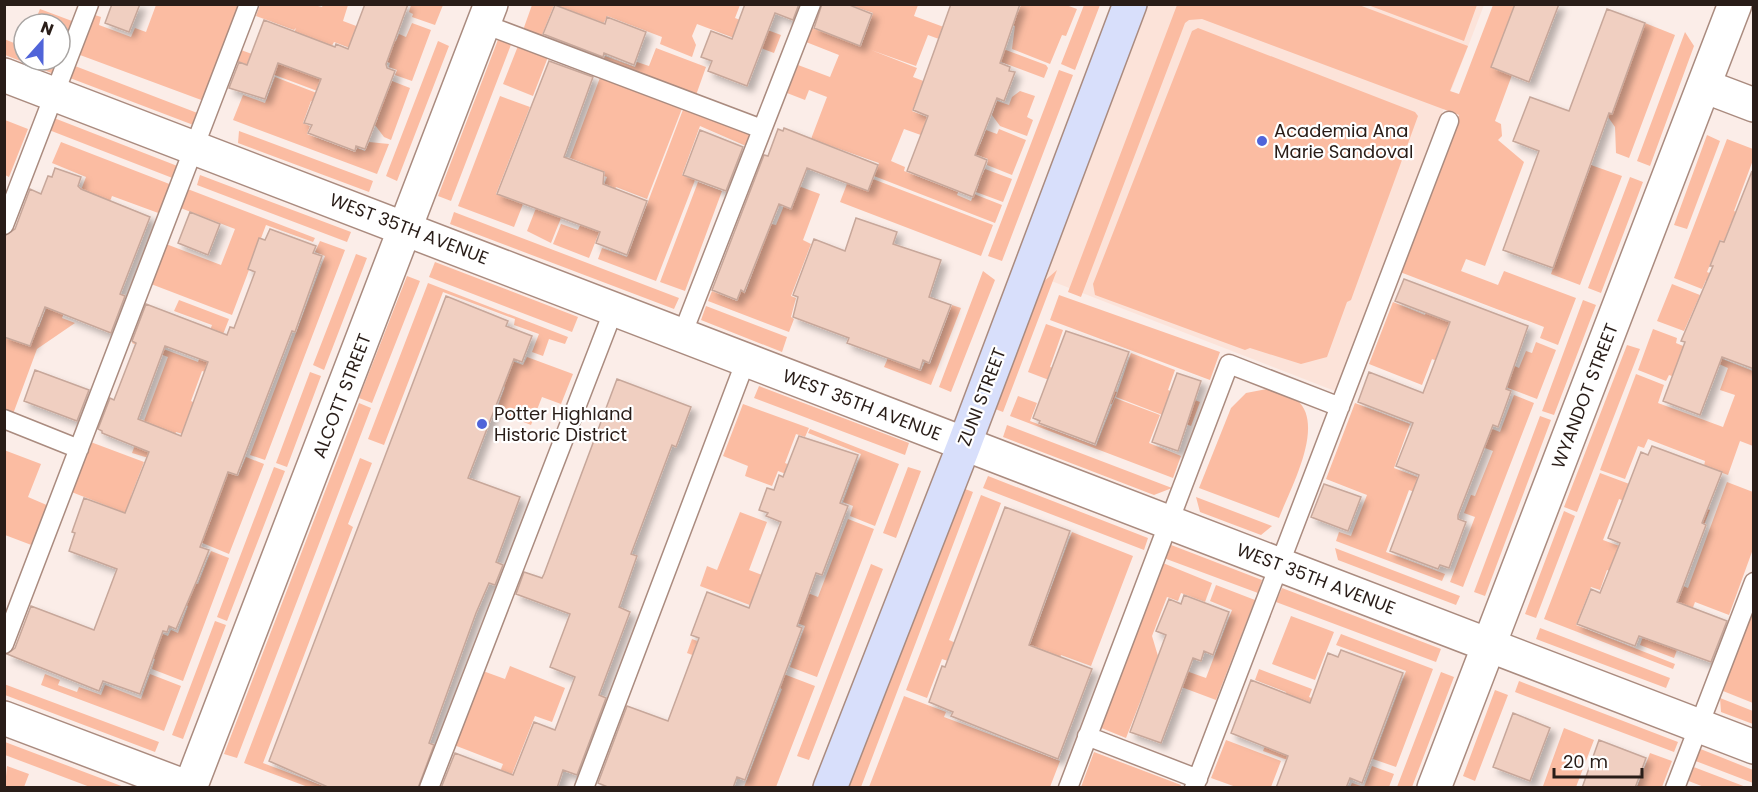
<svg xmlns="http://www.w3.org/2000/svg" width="1758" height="792" font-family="Poppins,sans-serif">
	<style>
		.built { fill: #fce3d9 }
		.green { fill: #fbbca2 }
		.building { fill: #f0cfc1; stroke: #c7a79a; stroke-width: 1.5; fill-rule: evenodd; filter: url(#shadow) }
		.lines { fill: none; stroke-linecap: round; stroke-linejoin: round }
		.lane-casing { stroke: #aa8b7f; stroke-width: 21 }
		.street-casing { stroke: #aa8b7f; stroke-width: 36 }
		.secondary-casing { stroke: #aa8b7f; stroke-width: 36 }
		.lane { stroke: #fff; stroke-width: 18 }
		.street { stroke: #fff; stroke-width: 33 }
		.secondary { stroke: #d8dffb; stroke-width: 33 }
		.poi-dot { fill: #5064d9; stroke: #fff; stroke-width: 2 }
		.labels { text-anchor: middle; stroke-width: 4.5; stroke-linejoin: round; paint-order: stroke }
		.poi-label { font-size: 18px; fill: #291d18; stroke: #fff; text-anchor: start }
		.street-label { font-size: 18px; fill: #291d18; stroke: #fff }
	</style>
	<defs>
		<filter id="shadow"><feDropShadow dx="5.5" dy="5.5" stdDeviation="3" flood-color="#0004"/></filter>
	</defs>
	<rect width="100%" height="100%" fill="#fbede8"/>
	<path class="built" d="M 1146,5 L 1484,5 L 1335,391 L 1041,277 Z"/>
	<path class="green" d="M 156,5 L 240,5 L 204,101 L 80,55 L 95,15 L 101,17 L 99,25 L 131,37 L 135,28 L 146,32 Z
		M 260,5 L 314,5 L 322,7 L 323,5 L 348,5 L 343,21 L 396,41 L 399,34 L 406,37 L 412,23 L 431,30 L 412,81 L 395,75 L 397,70 L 389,67 L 390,63 L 334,42 L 315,77 L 324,81 L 320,92 L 237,61 L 241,50 L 282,65 L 296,28 L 294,30 L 256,16 Z
		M 411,5 L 443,5 L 435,25 L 412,17 L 413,14 L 409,12 Z
		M 532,5 L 554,5 L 540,40 L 522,33 Z
		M 555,5 L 740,5 L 735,18 L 781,35 L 774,53 L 697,24 L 692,36 L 696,45 L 692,57 L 660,44 L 662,37 L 607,16 L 604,23 Z
		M 850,5 L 918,5 L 914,16 L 1046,65 L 1048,68 L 1044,78 L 928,35 L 916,66 L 871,50 L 917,68 L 913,77 L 939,87 L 922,85 L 912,111 L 927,117 L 925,124 L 980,145 L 986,130 L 997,134 L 999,129 L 1026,140 L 1012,175 L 987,165 L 988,159 L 904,129 L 891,161 L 905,167 L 904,171 L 958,192 L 957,195 L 971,201 L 974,194 L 1002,205 L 995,223 L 874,176 L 879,163 L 811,139 L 827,97 L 809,90 L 805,100 L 787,93 L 798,65 L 830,77 L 839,55 L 806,42 L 812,28 L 861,46 L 873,13 Z
		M 1021,5 L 1066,5 L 1077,9 L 1066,36 L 1062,35 L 1050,64 L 1012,49 L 1015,26 L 1007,23 L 1012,9 L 1018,12 Z
		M 1084,5 L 1100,5 L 1075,70 L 1061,64 Z
		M 1177,5 L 1359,5 L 1468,46 L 1450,91 L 1459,94 L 1493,5 L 1515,5 L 1491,67 L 1512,75 L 1495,121 L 1501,124 L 1502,136 L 1498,140 L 1524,162 L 1485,266 L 1466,259 L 1461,271 L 1498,285 L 1504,271 L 1576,298 L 1558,345 L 1540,338 L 1544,327 L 1400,272 L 1459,115 L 1202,19 L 1189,20 L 1185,23 L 1081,297 L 1068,292 Z
		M 1368,5 L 1477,5 L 1464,41 Z
		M 40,9 L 72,21 L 60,53 L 60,24 L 29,24 L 30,19 L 35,21 Z
		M 1645,23 L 1675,35 L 1629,158 L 1616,153 L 1615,127 L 1606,114 L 1612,113 Z
		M 1198,28 L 1415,112 L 1418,116 L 1351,300 L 1347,302 L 1327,357 L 1301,364 L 1250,348 L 1245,350 L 1095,295 L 1093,284 L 1192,31 Z
		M 1685,32 L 1694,46 L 1650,166 L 1637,161 Z
		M 499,37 L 512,42 L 451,201 L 438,196 Z
		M 4,39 L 24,47 L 24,60 L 58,60 L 54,74 L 5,55 Z
		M 438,41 L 449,46 L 397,181 L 386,176 Z
		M 518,46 L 548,57 L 533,96 L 503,84 Z
		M 656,48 L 706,67 L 695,98 L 602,63 L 605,56 L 635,67 L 637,62 L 649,66 Z
		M 75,66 L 200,114 L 196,126 L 70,78 Z
		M 1059,70 L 1073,75 L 1002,261 L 988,256 Z
		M 601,75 L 683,106 L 647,199 L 616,187 L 602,224 L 591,220 L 607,177 L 604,176 L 605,172 L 570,158 Z
		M 275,77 L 322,95 L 319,103 L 311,101 L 303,123 L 310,126 L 307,134 L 355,152 L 357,148 L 365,151 L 369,142 L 389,144 L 377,174 L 233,120 L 243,95 L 265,103 Z
		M 392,81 L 410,88 L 391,140 L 384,137 L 375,125 L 378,118 L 370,114 L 378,93 L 386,95 Z
		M 1020,91 L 1035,96 L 1027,117 L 1033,120 L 1027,136 L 1000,126 L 992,115 L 997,101 L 1009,105 L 1012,97 Z
		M 500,96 L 530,107 L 496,194 L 523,204 L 514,227 L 458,206 Z
		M 684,107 L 751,132 L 746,146 L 700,126 L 682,175 L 695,180 L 656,281 L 598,259 L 602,248 L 627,257 Z
		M 54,118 L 180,167 L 175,179 L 49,130 Z
		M 5,120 L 28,129 L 9,177 L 5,175 Z
		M 239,131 L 373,181 L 369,192 L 238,143 Z
		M 1707,135 L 1720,141 L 1687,229 L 1674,225 Z
		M 1727,139 L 1753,149 L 1753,160 L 1734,211 L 1753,219 L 1753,232 L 1731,223 L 1724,241 L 1720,240 L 1707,272 L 1753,290 L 1753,298 L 1706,280 L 1702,289 L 1674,278 Z
		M 61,142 L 172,185 L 161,214 L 112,196 L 107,209 L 78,198 L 86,177 L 52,163 Z
		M 1591,165 L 1622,176 L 1580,285 L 1551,274 Z
		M 985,169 L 1012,179 L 1003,202 L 976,192 L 979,184 L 966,179 L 969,170 L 982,175 Z
		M 852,171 L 993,225 L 981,256 L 840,202 Z
		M 200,175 L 351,232 L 347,242 L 197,185 Z
		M 1630,177 L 1643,182 L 1601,293 L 1588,288 Z
		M 698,182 L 722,191 L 685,291 L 660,282 Z
		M 793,184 L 820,194 L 803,240 L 811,244 L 791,296 L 796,298 L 791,317 L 794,319 L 789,332 L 708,301 L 712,291 L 737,301 L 741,291 L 745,293 L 771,224 L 776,225 Z
		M 185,188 L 315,238 L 313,242 L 266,225 L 232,315 L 151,284 L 166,244 L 221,265 L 235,229 L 178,207 Z
		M 538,203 L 563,213 L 551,243 L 527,231 Z
		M 454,212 L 679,298 L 674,309 L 450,224 Z
		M 582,221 L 602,225 L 589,258 L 553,244 L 561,224 L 578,230 Z
		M 320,241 L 345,250 L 265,460 L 250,455 L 325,256 L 315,252 Z
		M 356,254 L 367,258 L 324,370 L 313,365 Z
		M 435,262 L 578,317 L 572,332 L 429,277 Z
		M 81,266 L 62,318 L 75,323 L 37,349 L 13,414 L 5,411 L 4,314 L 39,327 L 58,277 Z
		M 1057,270 L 1003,412 L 990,407 L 1034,290 Z
		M 983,271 L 995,280 L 951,392 L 939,387 Z
		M 407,276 L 420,281 L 372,403 L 359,398 Z
		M 428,283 L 568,337 L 565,344 L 549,339 L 543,356 L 532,352 L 539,334 L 514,325 L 515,319 L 443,292 L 384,445 L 368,439 Z
		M 1672,284 L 1700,295 L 1684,331 L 1657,321 Z
		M 1434,292 L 1500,360 L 1519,368 L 1526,351 L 1532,353 L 1536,342 L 1556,350 L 1537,399 L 1432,359 L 1422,385 L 1369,364 L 1393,302 L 1425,315 Z
		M 1059,295 L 1220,352 L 1210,380 L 1050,320 Z
		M 179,300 L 229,319 L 208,373 L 202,371 L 191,401 L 197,404 L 186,435 L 176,432 L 165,463 L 132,453 L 168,357 L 132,343 L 134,338 L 198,362 L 212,325 L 174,311 Z
		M 1583,300 L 1596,305 L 1554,415 L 1542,411 Z
		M 952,305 L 961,308 L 931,385 L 884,367 L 888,358 L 921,371 L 925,362 L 930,364 Z
		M 706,306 L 787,337 L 782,352 L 701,320 Z
		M 1046,324 L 1063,330 L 1050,367 L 1117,392 L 1112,404 L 1028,372 Z
		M 1653,329 L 1677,338 L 1676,343 L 1688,348 L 1672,376 L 1669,375 L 1666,381 L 1638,370 Z
		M 1627,345 L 1640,349 L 1577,512 L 1564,507 Z
		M 1131,353 L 1175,370 L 1168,390 L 1200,402 L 1191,426 L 1116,397 Z
		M 1712,355 L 1753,371 L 1753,446 L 1740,441 L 1728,475 L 1704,466 L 1705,461 L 1648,439 L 1644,448 L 1638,446 L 1625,479 L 1600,470 L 1636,374 L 1664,385 L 1658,403 L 1723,427 L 1735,395 L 1720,390 L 1728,368 L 1710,360 Z
		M 527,357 L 573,374 L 561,404 L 542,397 L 531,425 L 496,411 L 505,387 L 494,383 L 504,358 L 523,365 Z
		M 310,372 L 321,376 L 287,467 L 276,463 Z
		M 759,386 L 909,443 L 905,455 L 754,398 Z
		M 1272,388 C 1280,391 1291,395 1297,400 C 1326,425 1290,489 1279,518 L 1199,488 L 1231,408 L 1246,393 Z
		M 1514,395 L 1534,403 L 1463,587 L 1450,582 L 1475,517 L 1464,513 L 1471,495 L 1475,496 L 1493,451 L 1416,422 L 1474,422 L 1500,432 Z
		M 1018,396 L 1037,403 L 1030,421 L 1096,446 L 1115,398 L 1160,415 L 1149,443 L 1181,456 L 1173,478 L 1010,416 Z
		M 359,403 L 371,408 L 237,758 L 224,754 Z
		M 1355,403 L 1410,424 L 1394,468 L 1464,495 L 1459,509 L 1409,490 L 1386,552 L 1445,574 L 1442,581 L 1336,541 L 1339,532 L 1351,536 L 1367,495 L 1326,479 Z
		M 743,404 L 809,428 L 805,437 L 796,434 L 785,463 L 797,468 L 794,477 L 778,471 L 772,486 L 745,476 L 748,466 L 723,456 Z
		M 1540,416 L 1551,420 L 1485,596 L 1474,592 Z
		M 1007,425 L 1172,488 L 1154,495 L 1003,437 Z
		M 810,429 L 899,464 L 875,526 L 850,516 L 853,506 L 843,502 L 861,454 L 808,433 Z
		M 88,441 L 144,462 L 131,496 L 209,525 L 228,473 L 238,476 L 246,457 L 264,464 L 229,554 L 147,520 L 119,516 L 120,511 L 69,491 Z
		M 4,450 L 41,464 L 28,497 L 49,506 L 34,546 L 5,535 Z
		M 360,458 L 372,463 L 348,524 L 353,527 L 263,763 L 326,787 L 308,787 L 244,763 Z
		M 274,467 L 285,471 L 227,621 L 217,617 Z
		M 908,467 L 921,471 L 896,538 L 883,533 Z
		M 1600,473 L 1691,507 L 1693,503 L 1710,510 L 1702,530 L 1619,499 L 1603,540 L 1641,554 L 1650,586 L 1607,570 L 1600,590 L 1591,587 L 1576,625 L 1675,664 L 1673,669 L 1544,619 Z
		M 988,476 L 1148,538 L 1144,550 L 983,488 Z
		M 1727,482 L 1753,492 L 1753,549 L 1729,615 L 1695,602 L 1674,658 L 1640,645 L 1650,617 L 1659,577 L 1688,588 Z
		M 960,487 L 973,492 L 861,787 L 846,788 Z
		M 981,495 L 1001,503 L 949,640 L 958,644 L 951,662 L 942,659 L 927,698 L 906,690 Z
		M 1196,497 L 1272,526 L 1261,535 L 1200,512 Z
		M 1564,511 L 1575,516 L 1536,618 L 1525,614 Z
		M 740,512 L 767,522 L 749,570 L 818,597 L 848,519 L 874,529 L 817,677 L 790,667 L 805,626 L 700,586 L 707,566 L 717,570 Z
		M 1072,532 L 1133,556 L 1091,666 L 1061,655 L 1044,699 L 1014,687 Z
		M 1166,543 L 1262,580 L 1258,593 L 1161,557 Z
		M 1335,548 L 1460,596 L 1456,605 L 1338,560 Z
		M 211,551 L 229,558 L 183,681 L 152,669 L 155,659 L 138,652 L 122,619 L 168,636 L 171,630 L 178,633 L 188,606 L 179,602 L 188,581 L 198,584 Z
		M 1158,561 L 1212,583 L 1205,602 L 1181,593 L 1178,601 L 1167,597 L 1152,636 L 1158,656 L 1126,738 L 1094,725 Z
		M 871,564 L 883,569 L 809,760 L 797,756 Z
		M 1216,585 L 1255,600 L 1216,700 L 1152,676 L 1158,661 L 1206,678 L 1232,610 L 1210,601 Z
		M 1282,588 L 1441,649 L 1436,662 L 1276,602 Z
		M 1753,611 L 1753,703 L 1723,691 Z
		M 1291,616 L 1334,632 L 1315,680 L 1272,664 Z
		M 215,621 L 226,625 L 183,739 L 172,735 Z
		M 1540,628 L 1670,678 L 1666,688 L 1536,639 Z
		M 1341,634 L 1433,669 L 1396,767 L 1373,759 L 1406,671 L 1336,645 Z
		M 692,639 L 815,686 L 776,787 L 744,787 L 782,689 L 687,653 Z
		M 510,666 L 565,688 L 552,722 L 535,716 L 507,787 L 494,787 L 503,764 L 454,745 L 483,671 L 505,679 Z
		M 1259,669 L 1312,689 L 1309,697 L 1314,699 L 1290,761 L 1263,751 L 1286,692 L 1255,680 Z
		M 1441,672 L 1454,677 L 1412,787 L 1397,787 Z
		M 45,674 L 60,680 L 58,685 L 77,692 L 79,687 L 101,695 L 105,685 L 141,699 L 150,674 L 181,686 L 164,731 L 41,685 Z
		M 1519,681 L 1678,742 L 1674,752 L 1515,692 Z
		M 4,684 L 159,742 L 155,752 L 5,695 Z
		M 1495,690 L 1508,695 L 1475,781 L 1463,776 Z
		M 904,696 L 946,712 L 944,717 L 1060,761 L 1050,787 L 869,787 Z
		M 1720,698 L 1753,711 L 1753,724 L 1721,712 Z
		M 1564,728 L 1594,740 L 1576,787 L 1547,787 L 1543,786 Z
		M 1226,740 L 1281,761 L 1271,787 L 1236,787 L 1211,778 Z
		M 4,742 L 5,742 L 124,787 L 90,787 L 5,755 Z
		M 1698,748 L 1753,770 L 1753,783 L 1693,760 Z
		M 1094,752 L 1181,785 L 1180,787 L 1081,787 Z
		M 1650,753 L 1672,761 L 1662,787 L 1637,787 Z
		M 7,766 L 29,774 L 24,787 L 5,787 Z
		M 1372,766 L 1394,774 L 1389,787 L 1350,787 L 1352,783 L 1364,787 Z
		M 1691,766 L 1746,787 L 1704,787 L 1686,780 Z"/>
	<path class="building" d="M 112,4 L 140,4 L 129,32 L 105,23 Z
		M 365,4 L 408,4 L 386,64 L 387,68 L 395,71 L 365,149 L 356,146 L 355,151 L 308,133 L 312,125 L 304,123 L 321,79 L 278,63 L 265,99 L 229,88 L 239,62 L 247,65 L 264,20 L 335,47 L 336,44 L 348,49 Z
		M 745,4 L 799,4 L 793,20 L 775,13 L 747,86 L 708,71 L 712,61 L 701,57 L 711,31 L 732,39 Z
		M 822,4 L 847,4 L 872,14 L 860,46 L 814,28 Z
		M 951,4 L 1020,4 L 1000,63 L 1010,67 L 1009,71 L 1015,72 L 1004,101 L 997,98 L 975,155 L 987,160 L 973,197 L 907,171 L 928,116 L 913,110 Z
		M 1515,4 L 1559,4 L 1529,82 L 1491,67 Z
		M 555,5 L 605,24 L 607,17 L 646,32 L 634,65 L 604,53 L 603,57 L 543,34 Z
		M 1607,9 L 1645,23 L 1612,114 L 1609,113 L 1553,268 L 1503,250 L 1539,151 L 1513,141 L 1530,97 L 1569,111 Z
		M 549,61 L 593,77 L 564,157 L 604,172 L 603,184 L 647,201 L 627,255 L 596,243 L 600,232 L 497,194 Z
		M 784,128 L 878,165 L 868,191 L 807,168 L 791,209 L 779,204 L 744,292 L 741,290 L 737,300 L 712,290 L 764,155 L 768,156 L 778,129 L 783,131 Z
		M 700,130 L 743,147 L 726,191 L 683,175 Z
		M 55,168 L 81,177 L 78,186 L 81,189 L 150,217 L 120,294 L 125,296 L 111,333 L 45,307 L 30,346 L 4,337 L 4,236 L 15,229 L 30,189 L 41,194 L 48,176 L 52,177 Z
		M 1752,171 L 1754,369 L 1722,357 L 1700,415 L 1663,401 L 1685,342 L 1681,341 L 1713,266 L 1710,266 L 1720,241 L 1724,242 Z
		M 190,212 L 220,224 L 208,255 L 178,243 Z
		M 856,218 L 897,232 L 893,244 L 941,260 L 929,297 L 951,305 L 929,363 L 923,360 L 920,370 L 847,343 L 849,338 L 793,317 L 798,297 L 793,295 L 814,239 L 845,251 Z
		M 270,229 L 316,246 L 313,253 L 322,256 L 295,332 L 292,331 L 237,475 L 228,472 L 200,547 L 209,550 L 197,580 L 176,629 L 169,626 L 167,632 L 163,631 L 140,694 L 103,681 L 99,691 L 7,654 L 15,648 L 31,606 L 94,630 L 117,569 L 69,551 L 75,533 L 72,532 L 84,498 L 125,513 L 149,452 L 102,433 L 102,431 L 98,429 L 110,398 L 114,400 L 136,343 L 132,341 L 146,304 L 227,335 L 230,327 L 234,328 L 255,272 L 248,269 L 259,238 L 265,240 ZM 165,346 L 208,362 L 181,436 L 138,419 Z
		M 1404,279 L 1528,326 L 1506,389 L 1511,391 L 1498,427 L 1493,425 L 1458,515 L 1458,519 L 1466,522 L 1449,568 L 1440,565 L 1438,569 L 1390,551 L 1419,475 L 1396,466 L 1413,423 L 1358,402 L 1369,372 L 1423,393 L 1450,322 L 1395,301 Z
		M 446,296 L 508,321 L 506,326 L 532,336 L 522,362 L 514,359 L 468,478 L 520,497 L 496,562 L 503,565 L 495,585 L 489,583 L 476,613 L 429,743 L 434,745 L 418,788 L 330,788 L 269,761 Z
		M 1066,331 L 1129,352 L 1095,444 L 1039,423 L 1040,421 L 1033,418 Z
		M 35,370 L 89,390 L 77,421 L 24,401 Z
		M 1177,373 L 1201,381 L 1178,451 L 1152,442 Z
		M 617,379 L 691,407 L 676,447 L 672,445 L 631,554 L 637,556 L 619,607 L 630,612 L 599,695 L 606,698 L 577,775 L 563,770 L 557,788 L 441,788 L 455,753 L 513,775 L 534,722 L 555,730 L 575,677 L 550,667 L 570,614 L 516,594 L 524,572 L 542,578 L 544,574 Z
		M 799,436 L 858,455 L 840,503 L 848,506 L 822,575 L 816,573 L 797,626 L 802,628 L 745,780 L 737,777 L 733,788 L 610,788 L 598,783 L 627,706 L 668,721 L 699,638 L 691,635 L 707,592 L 749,608 L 781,522 L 766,516 L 768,513 L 759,510 L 767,488 L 774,490 L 779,475 L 783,477 Z
		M 1652,446 L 1722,472 L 1702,523 L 1706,525 L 1677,602 L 1727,621 L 1711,662 L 1639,636 L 1635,646 L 1577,624 L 1591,589 L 1600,593 L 1620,543 L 1608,538 L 1641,452 L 1648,455 Z
		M 1324,484 L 1361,497 L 1348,531 L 1311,517 Z
		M 1005,507 L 1070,531 L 1029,645 L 1092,669 L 1058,759 L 951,716 L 953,712 L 929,702 L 942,666 L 945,667 Z
		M 1184,595 L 1229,612 L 1213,655 L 1204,651 L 1201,661 L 1193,658 L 1161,743 L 1130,732 L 1166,635 L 1156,631 L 1169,599 L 1181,604 Z
		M 1341,650 L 1403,673 L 1362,783 L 1350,778 L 1346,788 L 1276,788 L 1288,756 L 1231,733 L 1251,680 L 1310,703 L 1328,653 L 1338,657 Z
		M 1513,713 L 1550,728 L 1530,781 L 1493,767 Z
		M 1599,740 L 1646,758 L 1635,788 L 1582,788 Z"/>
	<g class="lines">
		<g class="lane-casing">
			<path id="lane" d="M 484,24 L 762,129
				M 4,225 L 89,4
				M 682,335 L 811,4
				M 4,419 L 79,449
				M 4,644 L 249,4
				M 1087,736 L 1198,779
				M 429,788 L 614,309
				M 584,788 L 746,360
				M 1068,788 L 1229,364 L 1340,407
				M 1194,788 L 1449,121
				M 1675,788 L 1754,582"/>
		</g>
		<g class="street-casing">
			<path id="street" d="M 4,75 L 1754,747
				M 1704,86 L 1754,105
				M 4,718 L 189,788
				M 190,788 L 491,4
				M 1434,788 L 1735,4"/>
		</g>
		<g class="secondary-casing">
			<path id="secondary" d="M 830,788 L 964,445 L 1130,4"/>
		</g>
		<use href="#lane" class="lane"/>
		<use href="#street" class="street"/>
		<use href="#secondary" class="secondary"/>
	</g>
	<g class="poi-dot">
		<circle cx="1262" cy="141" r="6"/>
		<circle cx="482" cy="424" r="6"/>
	</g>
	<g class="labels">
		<g class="poi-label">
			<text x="1274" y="137">Academia Ana<tspan x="1274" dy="21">Marie Sandoval</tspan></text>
			<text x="494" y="420">Potter Highland<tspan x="494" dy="21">Historic District</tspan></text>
		</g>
		<g class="street-label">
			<text transform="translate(409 229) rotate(21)" y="6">WEST 35TH AVENUE</text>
			<text transform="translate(342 396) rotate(-69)" y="6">ALCOTT STREET</text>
			<text transform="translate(1585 396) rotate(-69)" y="6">WYANDOT STREET</text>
			<text transform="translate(982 397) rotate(-69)" y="6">ZUNI STREET</text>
			<text transform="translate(862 405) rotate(21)" y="6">WEST 35TH AVENUE</text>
			<text transform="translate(1316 579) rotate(21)" y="6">WEST 35TH AVENUE</text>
		</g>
	</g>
	<rect width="1758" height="792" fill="none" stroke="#291d18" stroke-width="12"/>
	<g transform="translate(42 42) rotate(21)"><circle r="28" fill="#ffffff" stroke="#a9a5a3" stroke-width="1.5"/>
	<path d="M0-4.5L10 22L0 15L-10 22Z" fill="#5064d9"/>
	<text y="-9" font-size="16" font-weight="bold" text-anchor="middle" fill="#291d18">N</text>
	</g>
	<path d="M1554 768v9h88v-9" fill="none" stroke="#291d18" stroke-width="3"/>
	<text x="1563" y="768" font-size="18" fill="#291d18" stroke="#ffffff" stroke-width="4.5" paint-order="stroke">20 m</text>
</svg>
